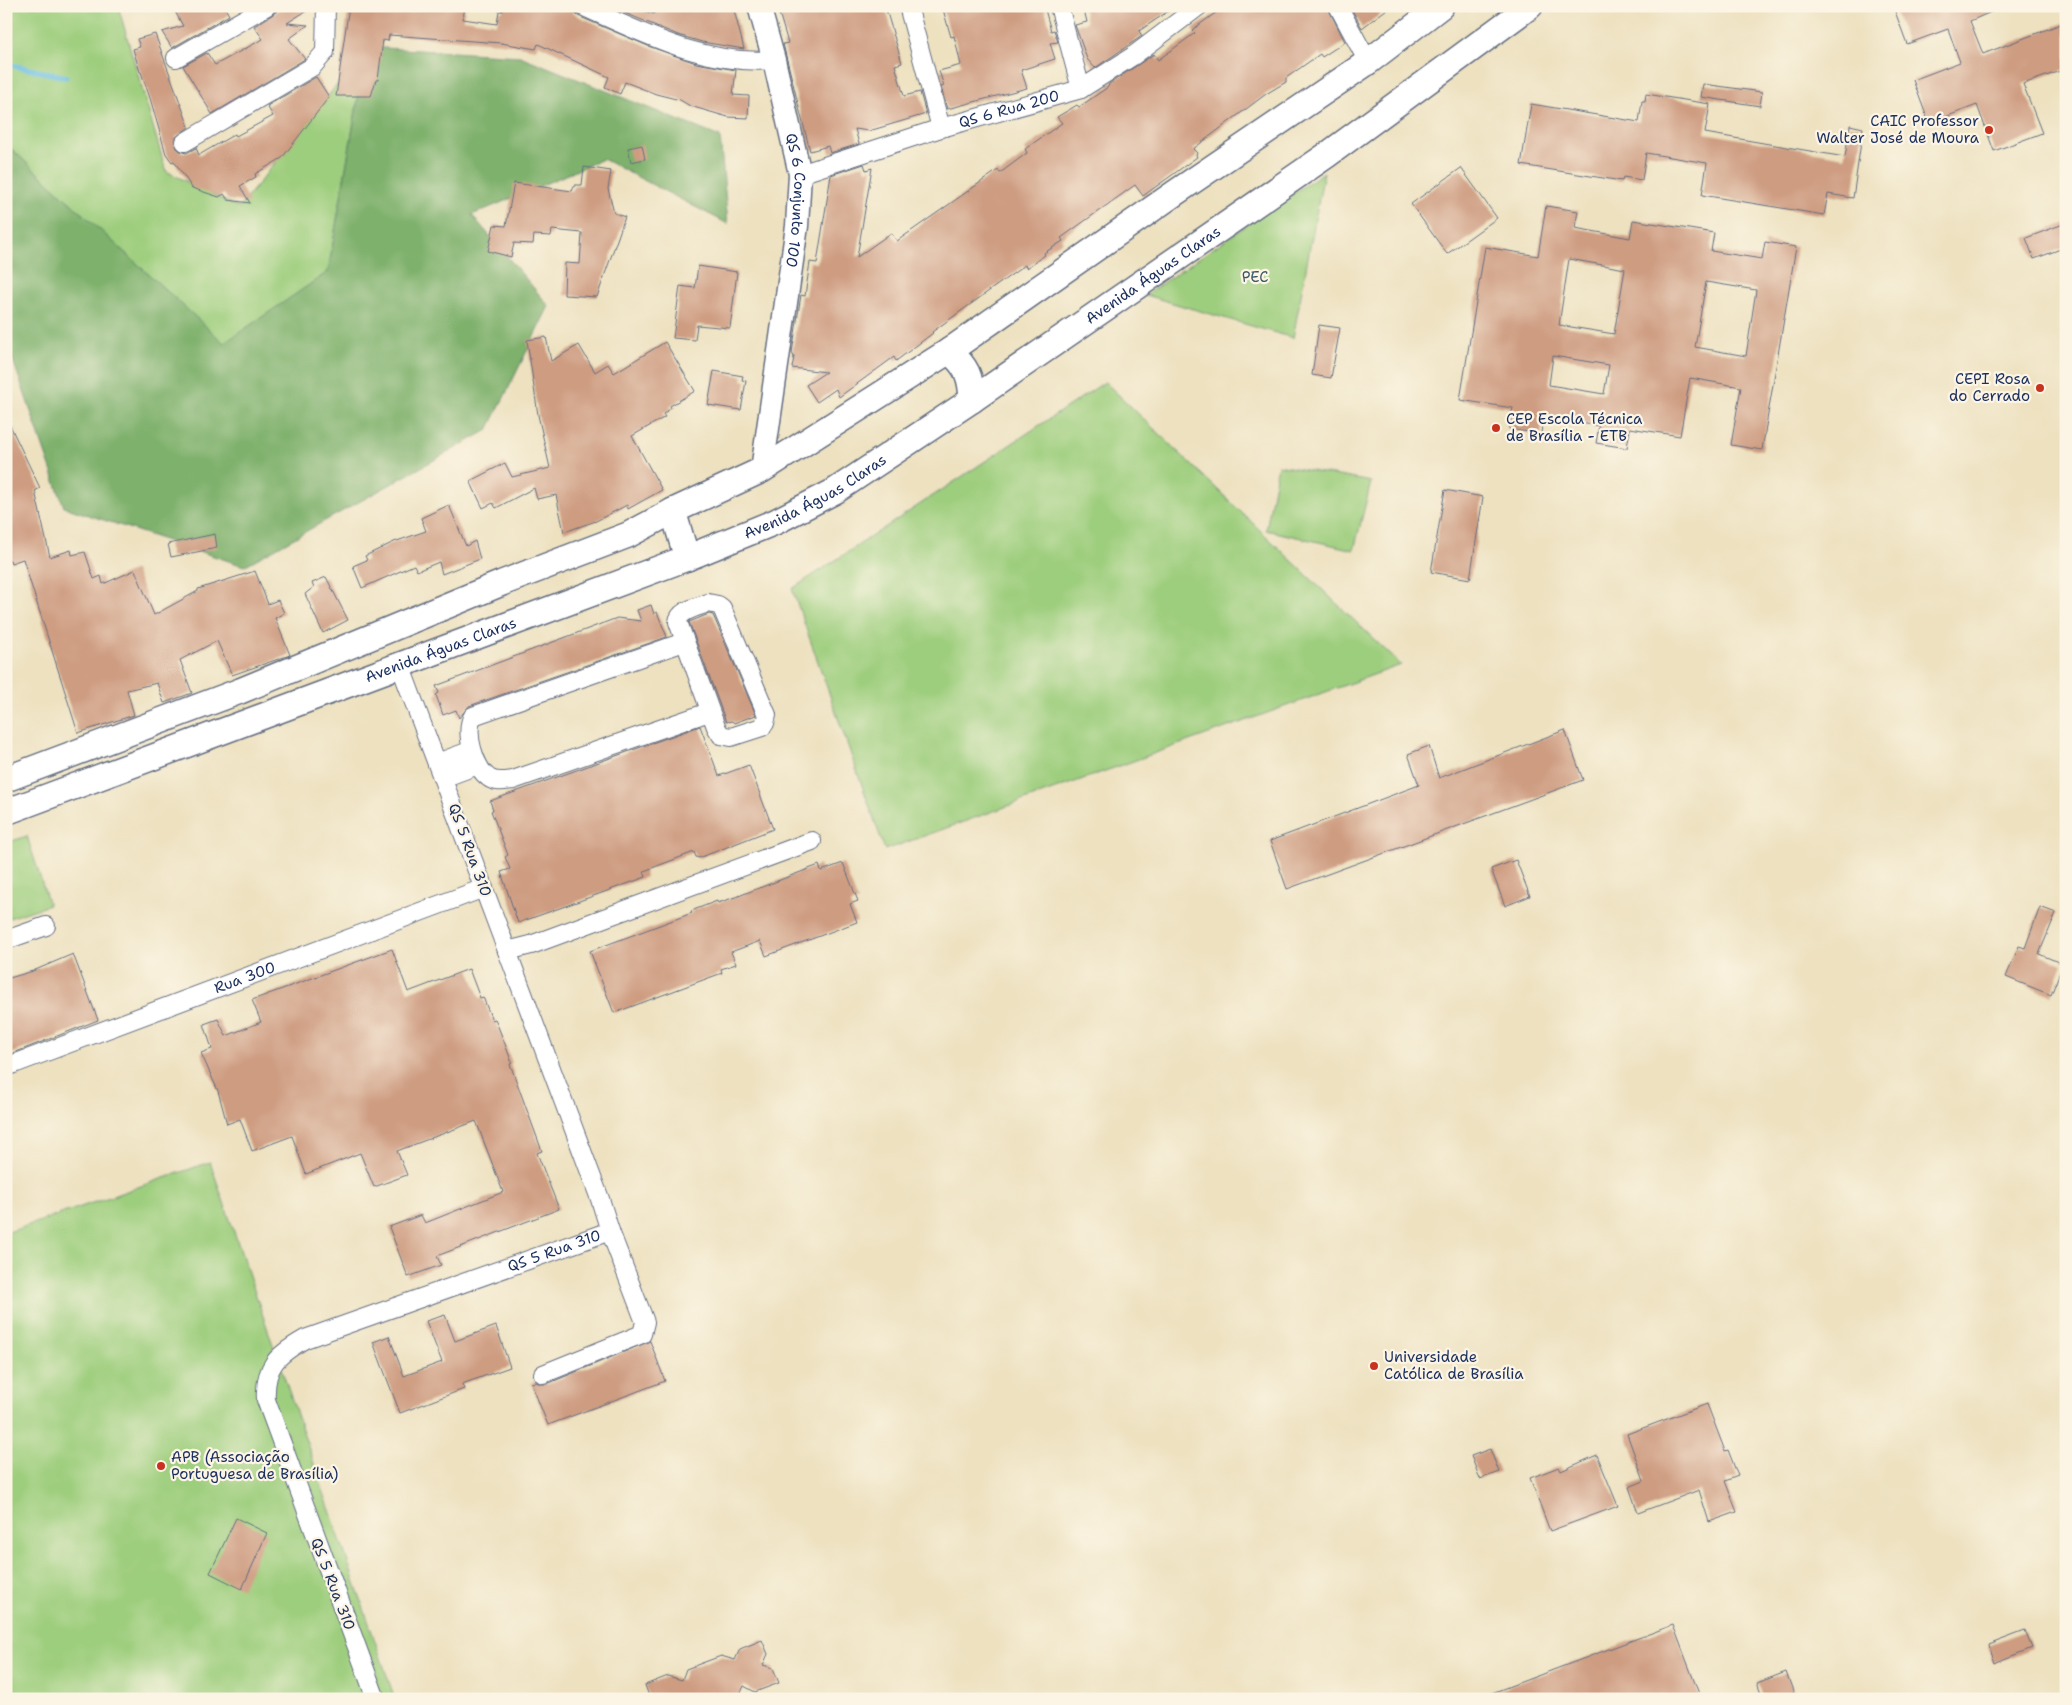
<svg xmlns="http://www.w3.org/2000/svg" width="2072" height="1705" font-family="'Shantell Sans',sans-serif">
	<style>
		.green { fill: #9dce7d; stroke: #5c7e6e }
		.forest { fill: #7eb16c; stroke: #4c7065 }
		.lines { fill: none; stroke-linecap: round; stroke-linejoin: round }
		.stream { stroke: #65bde2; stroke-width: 5.5 }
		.building { fill: #ce9c81; fill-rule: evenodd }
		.minor-casing { stroke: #646d80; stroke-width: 20 }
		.tertiary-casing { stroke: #646d80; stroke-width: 25 }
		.secondary-casing { stroke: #646d80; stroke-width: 28 }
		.minor { stroke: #fff; stroke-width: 18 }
		.tertiary { stroke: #fff; stroke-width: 22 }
		.secondary { stroke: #fff; stroke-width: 25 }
		.poi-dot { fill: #c8321e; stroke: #fcf5e5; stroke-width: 2 }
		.labels { text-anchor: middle; stroke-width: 4.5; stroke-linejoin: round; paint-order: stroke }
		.street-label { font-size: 15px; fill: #1b2f5e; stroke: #fcf5e5 }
		.poi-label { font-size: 15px; fill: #1b2f5e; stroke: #fcf5e5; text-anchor: start }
		.park-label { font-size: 15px; fill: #3c5766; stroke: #fcf5e5 }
	</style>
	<rect width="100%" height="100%" fill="#fcf5e5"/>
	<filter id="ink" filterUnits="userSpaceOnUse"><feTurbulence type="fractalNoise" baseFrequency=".02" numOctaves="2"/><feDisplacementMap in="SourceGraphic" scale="10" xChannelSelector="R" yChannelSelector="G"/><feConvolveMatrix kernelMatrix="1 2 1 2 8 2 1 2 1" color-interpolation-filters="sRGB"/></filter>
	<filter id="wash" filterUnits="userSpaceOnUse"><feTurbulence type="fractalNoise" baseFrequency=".0096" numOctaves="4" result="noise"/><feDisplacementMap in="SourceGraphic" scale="20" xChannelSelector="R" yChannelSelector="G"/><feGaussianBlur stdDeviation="1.12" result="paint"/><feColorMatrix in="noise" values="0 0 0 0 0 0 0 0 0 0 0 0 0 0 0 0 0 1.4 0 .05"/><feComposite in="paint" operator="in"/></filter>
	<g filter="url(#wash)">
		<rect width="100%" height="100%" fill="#ede1c0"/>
		<path class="green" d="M 6,6 L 118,6 L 166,171 L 239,208 L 367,47 L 328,272 L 224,344 L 6,144 Z
			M 1324,172 L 1293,338 L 1145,295 Z
			M 1105,382 L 1401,665 L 885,850 L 792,589 Z
			M 1278,465 L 1371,482 L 1354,550 L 1266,530 Z
			M 27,836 L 49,905 L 6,919 L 6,843 Z
			M 210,1162 L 395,1699 L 6,1699 L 6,1233 Z"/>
		<path class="forest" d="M 367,47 L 520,56 L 720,137 L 728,224 L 603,159 L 472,215 L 549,306 L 488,430 L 244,566 L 64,507 L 6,340 L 6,144 L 224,343 L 328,272 Z"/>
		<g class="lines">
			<path class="stream" d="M 6,64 L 66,77"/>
		</g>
		<g id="blocks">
			<path class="building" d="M 172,6 L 224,6 L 229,15 L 172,48 L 162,32 L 183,26 Z
				M 283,6 L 314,6 L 287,23 L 308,25 L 289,39 L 305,59 L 212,114 L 183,66 L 207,53 L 215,65 L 263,39 L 254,26 L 272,15 Z
				M 349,6 L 465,6 L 463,19 L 497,24 L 499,11 L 503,11 L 503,6 L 572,6 L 573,12 L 578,16 L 648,46 L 696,63 L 736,70 L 733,95 L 749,96 L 748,118 L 728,117 L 690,106 L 680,100 L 656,94 L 625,82 L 620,94 L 605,87 L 609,77 L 538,44 L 536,49 L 501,43 L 389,35 L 388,41 L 383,40 L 378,80 L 376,80 L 371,96 L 336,96 Z
				M 608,6 L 628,6 L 654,14 L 655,6 L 733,6 L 744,49 L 702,42 L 678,35 Z
				M 777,6 L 885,6 L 902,63 L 895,65 L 904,96 L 920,92 L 926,114 L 869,131 L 855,129 L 859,144 L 830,153 L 828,146 L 810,151 L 783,44 L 788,43 Z
				M 942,6 L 1044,6 L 1051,31 L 1054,30 L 1058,42 L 1050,43 L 1055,59 L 1021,70 L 1027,88 L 947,109 L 941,87 L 944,86 L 939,71 L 961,65 L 954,36 L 951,37 Z
				M 1083,6 L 1176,6 L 1139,31 L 1142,36 L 1095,68 L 1087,59 L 1075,25 L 1087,22 Z
				M 1225,6 L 1327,6 L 1345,42 L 1322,57 L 1320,54 L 1286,78 L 1286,82 L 1266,94 L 1193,149 L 1197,153 L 1196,155 L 1197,157 L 1143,196 L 1135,185 L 1061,238 L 1063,241 L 1044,253 L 1045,255 L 1026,268 L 1025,265 L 932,332 L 933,333 L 896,361 L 894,357 L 839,397 L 836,389 L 817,402 L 806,385 L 826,372 L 792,368 L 794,357 L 792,353 L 801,295 L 805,296 L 810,262 L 817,263 L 831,175 L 864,164 L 866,170 L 872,168 L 857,257 L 891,233 L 897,241 L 998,170 L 1000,173 L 1027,153 L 1025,149 L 1062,123 L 1057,117 L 1077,105 L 1079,107 L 1108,87 L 1109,84 L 1154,54 L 1158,60 L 1195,33 L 1192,30 Z
				M 1350,6 L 1391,6 L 1362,28 Z
				M 1893,6 L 2005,6 L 1970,21 L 1983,54 L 2066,22 L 2066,69 L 2023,84 L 2042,133 L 1994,151 L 1977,105 L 1929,123 L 1913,80 L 1960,62 L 1948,29 L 1907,44 Z
				M 155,34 L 189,127 L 176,137 L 176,147 L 180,151 L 186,153 L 196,148 L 199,155 L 235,134 L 236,136 L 273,116 L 267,106 L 316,77 L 329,97 L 282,158 L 255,174 L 256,177 L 240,186 L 250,203 L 228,200 L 224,194 L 219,197 L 192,188 L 174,161 L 172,162 L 166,154 L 150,98 L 141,72 L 140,72 L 133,49 L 140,47 L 137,39 Z
				M 1703,84 L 1762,92 L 1760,106 L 1701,97 Z
				M 1646,94 L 1710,104 L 1705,133 L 1845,157 L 1850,125 L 1863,128 L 1853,198 L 1828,194 L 1824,215 L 1702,195 L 1707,163 L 1646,153 L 1642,180 L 1623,177 L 1622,181 L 1521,165 L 1531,104 L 1639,122 L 1642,101 L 1645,101 Z
				M 642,145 L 645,159 L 631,162 L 628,148 Z
				M 584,167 L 611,171 L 608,189 L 614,213 L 625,217 L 597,297 L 564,295 L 565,263 L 580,264 L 582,233 L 552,230 L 551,236 L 534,235 L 533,244 L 514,243 L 511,257 L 488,251 L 494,225 L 506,226 L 514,183 L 572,191 L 575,185 L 582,185 Z
				M 1461,168 L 1497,218 L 1447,254 L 1411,204 Z
				M 1546,206 L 1578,211 L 1575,228 L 1630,238 L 1633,220 L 1714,233 L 1711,251 L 1762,259 L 1765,242 L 1796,247 L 1762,450 L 1731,445 L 1741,387 L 1690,378 L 1680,436 L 1630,428 L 1627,448 L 1596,443 L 1599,426 L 1543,417 L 1541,434 L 1509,429 L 1513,408 L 1460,400 L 1485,247 L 1538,256 ZM 1569,259 L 1625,269 L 1614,334 L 1559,325 ZM 1706,282 L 1756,290 L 1746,356 L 1695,347 ZM 1553,356 L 1609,365 L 1604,394 L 1549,385 Z
				M 2066,223 L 2066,247 L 2034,259 L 2026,238 Z
				M 698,266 L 737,272 L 730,328 L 697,325 L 695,340 L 673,338 L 680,286 L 695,288 Z
				M 1319,325 L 1340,328 L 1331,378 L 1312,375 Z
				M 546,337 L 551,361 L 579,345 L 595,372 L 608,364 L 614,373 L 665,342 L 695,391 L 670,406 L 671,408 L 663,414 L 665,417 L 632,436 L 662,490 L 628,509 L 627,505 L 596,521 L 564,532 L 556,495 L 537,499 L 534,488 L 496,508 L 493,503 L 483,508 L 470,481 L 505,463 L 512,477 L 550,468 L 538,415 L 527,340 Z
				M 714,371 L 743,376 L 742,380 L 746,381 L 741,410 L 708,405 Z
				M 6,417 L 40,488 L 35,491 L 50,557 L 71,550 L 72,555 L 85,552 L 94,579 L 101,576 L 103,584 L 135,570 L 154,615 L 198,591 L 198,589 L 255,571 L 268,604 L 278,600 L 284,613 L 275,618 L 290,655 L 232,675 L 217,641 L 180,660 L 192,693 L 164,703 L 157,683 L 127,690 L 134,715 L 78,733 L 23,559 L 11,563 L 10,560 L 6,561 Z
				M 1445,490 L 1483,497 L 1470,579 L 1431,572 Z
				M 449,505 L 466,546 L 475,541 L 480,559 L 442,574 L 439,562 L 417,571 L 414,565 L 362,588 L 353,566 L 367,560 L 365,556 L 394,542 L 426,531 L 421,518 Z
				M 215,534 L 217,548 L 171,557 L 168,544 Z
				M 326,577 L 348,620 L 323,633 L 305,594 L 314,587 L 312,583 Z
				M 651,605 L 654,614 L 657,612 L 667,637 L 469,706 L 459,718 L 456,710 L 443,715 L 436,695 L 439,693 L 436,686 L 617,618 L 641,621 L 637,610 Z
				M 709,614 L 713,615 L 756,715 L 734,723 L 732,721 L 726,722 L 689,622 Z
				M 700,726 L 719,776 L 749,765 L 773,829 L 699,858 L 696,857 L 694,852 L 644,871 L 646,877 L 518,923 L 501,872 L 510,869 L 505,857 L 508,855 L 491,811 L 493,810 L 490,801 Z
				M 1565,730 L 1583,780 L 1287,889 L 1270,841 L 1419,785 L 1408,754 L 1429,746 L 1439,778 Z
				M 1516,860 L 1530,896 L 1505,906 L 1491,869 Z
				M 843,863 L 858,901 L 850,904 L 857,922 L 766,956 L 760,941 L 731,952 L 736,964 L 721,969 L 722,973 L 614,1013 L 590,951 L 692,913 L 691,911 L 717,901 L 718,903 L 741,895 L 819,865 L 821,871 Z
				M 2040,907 L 2056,913 L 2039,954 L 2063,964 L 2051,995 L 2006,977 L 2019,946 L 2025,948 Z
				M 392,949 L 408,992 L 469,969 L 480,998 L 483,997 L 492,1020 L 495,1019 L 505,1044 L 512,1063 L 510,1064 L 542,1151 L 537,1153 L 559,1209 L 437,1256 L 441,1265 L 408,1277 L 389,1227 L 421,1215 L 425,1223 L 503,1192 L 476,1121 L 397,1151 L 407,1175 L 374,1187 L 360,1153 L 306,1174 L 292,1136 L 252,1151 L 240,1119 L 227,1124 L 218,1091 L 201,1053 L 212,1049 L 204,1024 L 218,1019 L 226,1036 L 261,1022 L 252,1000 Z
				M 73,954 L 98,1020 L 6,1056 L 6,979 L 33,971 Z
				M 445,1315 L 455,1341 L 496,1326 L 510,1367 L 462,1384 L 464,1389 L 400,1413 L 373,1342 L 389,1336 L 404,1376 L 442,1362 L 426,1321 Z
				M 650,1341 L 665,1381 L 548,1425 L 531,1383 L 536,1382 L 541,1384 L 547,1384 Z
				M 1707,1404 L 1725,1451 L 1728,1450 L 1738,1476 L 1725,1481 L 1737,1512 L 1709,1522 L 1699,1490 L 1638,1513 L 1629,1487 L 1644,1481 L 1627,1434 Z
				M 1490,1449 L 1499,1472 L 1480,1479 L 1471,1456 Z
				M 1597,1455 L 1618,1506 L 1550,1531 L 1530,1478 L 1559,1467 L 1561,1471 Z
				M 236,1518 L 267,1533 L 242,1589 L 210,1573 Z
				M 1673,1625 L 1701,1699 L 1481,1699 L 1481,1697 Z
				M 2025,1631 L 2032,1648 L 1994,1663 L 1988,1645 Z
				M 762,1640 L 768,1654 L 763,1665 L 773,1668 L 779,1683 L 755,1692 L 744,1686 L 738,1699 L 650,1699 L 645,1685 L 668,1676 L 682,1680 L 686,1669 L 721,1656 L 735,1660 L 740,1649 Z
				M 1786,1672 L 1796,1699 L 1763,1699 L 1757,1683 Z"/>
		</g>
	</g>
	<g filter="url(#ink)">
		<use href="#blocks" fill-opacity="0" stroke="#646d80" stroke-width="1"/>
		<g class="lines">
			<g class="minor-casing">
				<g id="minor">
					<path d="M 582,6 C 643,33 705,66 774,60"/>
					<path d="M 908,6 L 941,128"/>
					<path d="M 1059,6 L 1081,89"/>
					<path d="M 1338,6 L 1368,62"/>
					<path d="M 176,58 L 267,6"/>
					<path d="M 185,142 L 312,67 L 325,52 L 326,6"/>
					<path id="s1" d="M 800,174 L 941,128 L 1081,89 L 1133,56 L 1199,6"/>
					<path d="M 708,603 L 718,605 L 722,608 L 767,715 L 765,723 L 762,727 L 731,737 L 721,735 L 716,727 L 678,622 C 679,610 698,607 708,603 Z"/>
					<path d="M 684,642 L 473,716 C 464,731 474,768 489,778 C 496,783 505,781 513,780 L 709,712"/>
					<path d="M 437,763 L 472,750"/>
					<path d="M 443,778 L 478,765"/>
					<path d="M 6,940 L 46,926"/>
					<path d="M 507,951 L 531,945 L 812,841"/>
					<path id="s2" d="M 6,1067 L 484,888"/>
					<path d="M 543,1374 L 642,1334 L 645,1322 L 610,1231"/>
					<path id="s3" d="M 376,1699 L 266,1400 C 264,1366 277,1355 305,1339 L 610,1231 L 600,1199 L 400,665"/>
				</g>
			</g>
			<g class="tertiary-casing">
				<g id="tertiary">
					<path id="s4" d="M 759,6 L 774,60 L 800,174 L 797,226 L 762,470"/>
				</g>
			</g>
			<g class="secondary-casing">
				<g id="secondary">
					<path d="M 949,351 C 967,367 971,376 972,400"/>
					<path d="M 673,511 L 687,558"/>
					<path d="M 6,779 L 240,691 L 502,583 L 628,535 L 673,511 L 762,470 L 949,351 L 1175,193 L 1368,62 L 1441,6"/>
					<path id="s5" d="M 6,812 L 687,558 L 775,522 L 835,491 L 972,400 L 1327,155 L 1530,6"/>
				</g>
			</g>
			<use href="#minor" class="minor"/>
			<use href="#tertiary" class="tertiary"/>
			<use href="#secondary" class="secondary"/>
		</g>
	</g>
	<g class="poi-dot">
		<circle cx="1989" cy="130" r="5"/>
		<circle cx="2040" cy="388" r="5"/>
		<circle cx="1496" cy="428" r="5"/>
		<circle cx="1374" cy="1366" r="5"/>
		<circle cx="161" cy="1466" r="5"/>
	</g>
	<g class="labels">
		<g class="street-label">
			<text dy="5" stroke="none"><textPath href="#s1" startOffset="219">QS 6 Rua 200</textPath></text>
			<text dy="5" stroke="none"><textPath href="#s4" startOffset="199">QS 6 Conjunto 100</textPath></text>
			<text dy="5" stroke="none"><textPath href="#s5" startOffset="1274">Avenida Águas Claras</textPath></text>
			<text dy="5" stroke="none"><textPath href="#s5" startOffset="869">Avenida Águas Claras</textPath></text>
			<text dy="5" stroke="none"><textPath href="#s5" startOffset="464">Avenida Águas Claras</textPath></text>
			<text transform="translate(470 850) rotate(70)" y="5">QS 5 Rua 310</text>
			<text dy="5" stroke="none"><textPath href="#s2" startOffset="255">Rua 300</textPath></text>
			<text dy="5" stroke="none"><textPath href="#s3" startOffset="661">QS 5 Rua 310</textPath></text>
			<text transform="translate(333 1584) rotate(69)" y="5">QS 5 Rua 310</text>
		</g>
		<g class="poi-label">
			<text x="1979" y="126" text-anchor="end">CAIC Professor<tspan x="1979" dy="17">Walter José de Moura</tspan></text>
			<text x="2030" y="384" text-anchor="end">CEPI Rosa<tspan x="2030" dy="17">do Cerrado</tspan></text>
			<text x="1506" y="424">CEP Escola Técnica<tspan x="1506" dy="17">de Brasília - ETB</tspan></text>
			<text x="1384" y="1362">Universidade<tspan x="1384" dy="17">Católica de Brasília</tspan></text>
			<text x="171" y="1462">APB (Associação<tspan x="171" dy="17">Portuguesa de Brasília)</tspan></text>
		</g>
		<g class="park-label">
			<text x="1255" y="282">PEC</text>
		</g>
	</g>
	<rect width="2072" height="1705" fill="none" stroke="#fcf5e5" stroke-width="25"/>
</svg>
